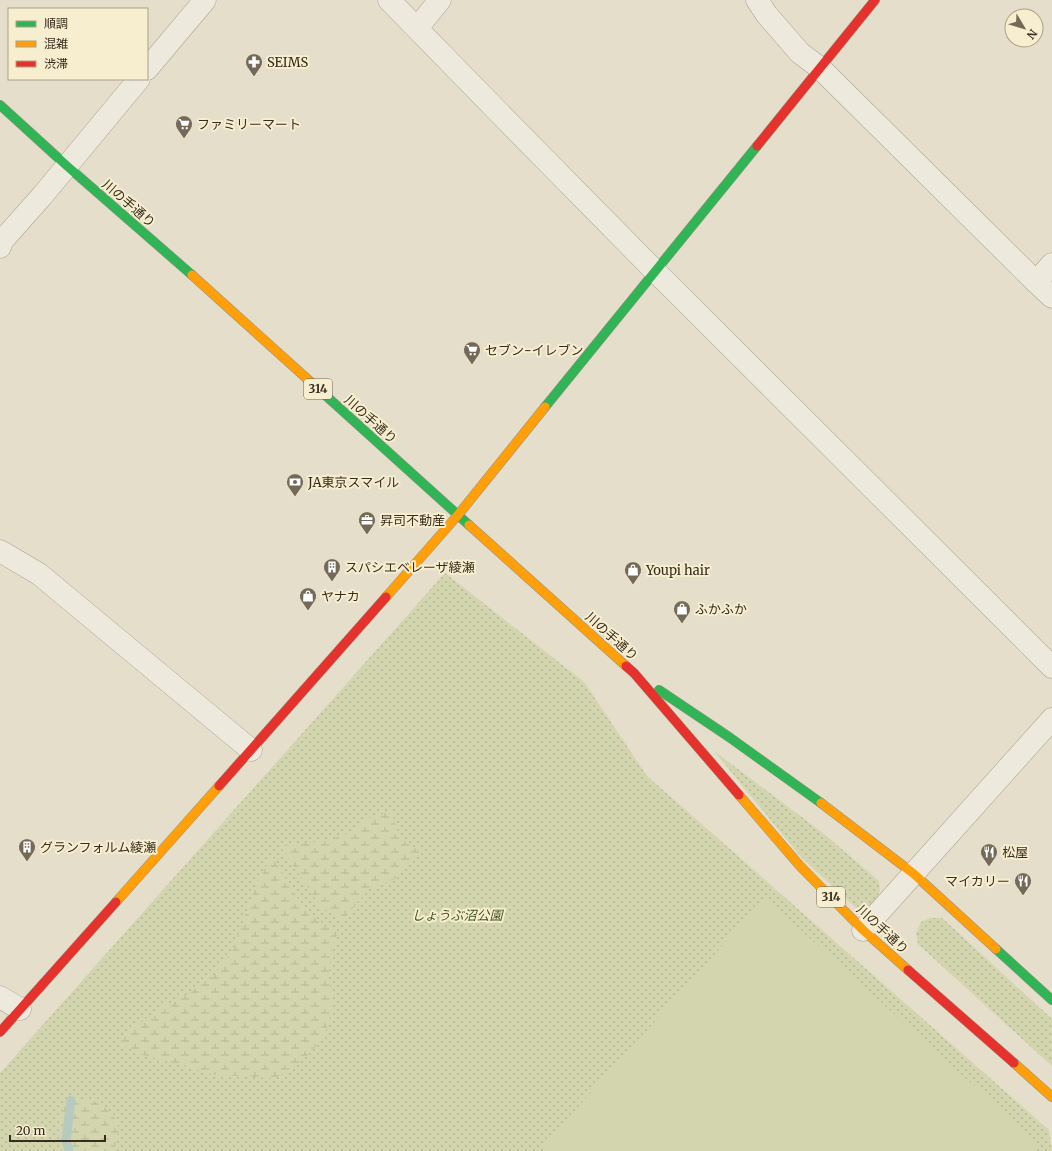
<svg xmlns="http://www.w3.org/2000/svg" width="1052" height="1151" font-family="Merriweather,'Noto Sans JP',serif">
	<style>
		.grass { fill: url(#grass-dots) }
		.wetland { fill: url(#wetland-marsh) }
		.pitch { fill: #d2d5ad }
		.lines { fill: none; stroke-linecap: round; stroke-linejoin: round }
		.stream { stroke: #b7cabf; stroke-width: 9 }
		.street-casing { stroke: #aaa394; stroke-width: 23 }
		.fast-casing { stroke: #999285; stroke-width: 10 }
		.slow-casing { stroke: #999285; stroke-width: 10 }
		.jam-casing { stroke: #999285; stroke-width: 10 }
		.street { stroke: #ede9dd; stroke-width: 22 }
		.fast { stroke: #30b455; stroke-width: 9 }
		.slow { stroke: #ff9f0a; stroke-width: 9 }
		.jam { stroke: #e5322d; stroke-width: 9 }
		.labels { text-anchor: middle; stroke-width: 4; stroke-linejoin: round; paint-order: stroke }
		.shield { fill: #f7eed0; stroke: #716652; stroke-width: 1 }
		.shield-label { font-size: 12px; font-weight: bold; fill: #382c1c }
		.poi-label { font-size: 13px; fill: #382c1c; stroke: #f7eed0; text-anchor: start }
		.street-label { font-size: 13px; fill: #382c1c; stroke: #f7eed0 }
		.park-label { font-size: 13px; font-style: italic; fill: #455622; stroke: #f7eed0 }
	</style>
	<defs>
		<pattern id="grass-dots" width="8" height="8" patternUnits="userSpaceOnUse"><rect width="8" height="8" fill="#d2d5ad"/><path d="M2 2h.1M6 6h.1" fill="none" stroke="#b5b794" stroke-width="1.8" stroke-linecap="round"/></pattern>
		<pattern id="wetland-marsh" width="20" height="14" patternUnits="userSpaceOnUse"><rect width="20" height="14" fill="#d2d5ad"/><path d="M1 5h8M5 5V1M11 12h8M15 12V8" fill="none" stroke="#b5b794"/></pattern>
	</defs>
	<rect width="100%" height="100%" fill="#e5decb"/>
	<path class="grass" d="M 445,573 L 584,682 L 647,776 L 1049,1130 L 1052,1151 L 0,1151 L 0,1073 Z
		M 714,751 L 824,834 L 879,881 L 880,891 L 875,902 L 865,908 L 855,907 L 801,857 Z
		M 930,918 L 942,918 L 1052,1019 L 1052,1066 L 918,944 L 916,933 L 921,922 Z"/>
	<path class="wetland" d="M 392,811 L 398,837 L 422,852 L 395,879 L 370,889 L 355,905 L 343,921 L 321,907 L 280,846 L 329,840 L 348,833 L 367,819 Z
		M 272,856 L 306,912 L 338,933 L 331,953 L 329,978 L 332,1002 L 329,1024 L 317,1045 L 297,1066 L 275,1078 L 215,1075 L 140,1054 L 115,1041 L 164,1006 L 189,993 L 212,977 L 232,952 L 257,882 Z
		M 79,1100 L 94,1101 L 113,1113 L 119,1129 L 114,1151 L 62,1151 L 60,1142 L 62,1105 Z"/>
	<path class="pitch" d="M 765,898 L 1037,1142 L 1037,1151 L 545,1151 L 544,1145 Z"/>
	<g class="lines">
		<path class="stream" d="M 69,1151 L 66,1140 L 71,1100"/>
		<g class="street-casing">
			<path id="street" d="M 389,0 L 517,131 L 655,271 L 1052,667
				M 757,0 L 767,15 L 800,53 L 820,68 L 1036,282 L 1052,297
				M 417,28 L 440,0
				M 147,69 L 205,0
				M 0,247 L 2,241 L 42,196 L 139,79
				M 1036,282 L 1052,264
				M 0,551 L 39,574 L 251,750
				M 863,930 L 1052,719
				M 0,997 L 20,1009"/>
		</g>
		<g class="fast-casing">
			<path id="fast" d="M 0,105 L 67,166 L 192,275
				M 314,385 L 469,525
				M 545,407 L 757,146
				M 659,690 L 729,737 L 821,803
				M 996,949 L 1052,1000"/>
		</g>
		<g class="slow-casing">
			<path id="slow" d="M 192,275 L 314,385
				M 469,525 L 626,666
				M 386,597 L 458,515 L 545,407
				M 739,795 L 800,866 L 863,930 L 908,970
				M 821,803 L 914,874 L 996,949
				M 116,902 L 219,786
				M 1014,1063 L 1052,1097"/>
		</g>
		<g class="jam-casing">
			<path id="jam" d="M 757,146 L 875,0
				M 626,666 L 634,673 L 739,795
				M 219,786 L 386,597
				M 908,970 L 1014,1063
				M 0,1032 L 116,902"/>
		</g>
		<use href="#street" class="street"/>
		<use href="#fast" class="fast"/>
		<use href="#slow" class="slow"/>
		<use href="#jam" class="jam"/>
	</g>
	<defs>
		<g id="pharmacy-pin" transform="scale(0.9)"><path d="M0 17L-7.5 6A9.5 9.5 0 1 1 7.5 6Z" fill="#756a59" stroke="#f7eed0"/><path d="M-2-6h4v4h4v4h-4v4h-4v-4h-4v-4h4Z" fill="#fff"/></g>
		<g id="supermarket-pin" transform="scale(0.9)"><path d="M0 17L-7.5 6A9.5 9.5 0 1 1 7.5 6Z" fill="#756a59" stroke="#f7eed0"/><path d="M-6-5.5h2.5l.6 2H6L4.5 2H-2.5L-4.4-4H-6ZM-1.5 3.2a1.3 1.3 0 1 0 .1 0ZM3 3.2a1.3 1.3 0 1 0 .1 0Z" fill="#fff"/></g>
		<g id="bank-pin" transform="scale(0.9)"><path d="M0 17L-7.5 6A9.5 9.5 0 1 1 7.5 6Z" fill="#756a59" stroke="#f7eed0"/><path d="M-6-4H6V4H-6ZM0-2.3a2.3 2.3 0 1 0 0 4.6a2.3 2.3 0 1 0 0-4.6Z" fill="#fff"/></g>
		<g id="office-pin" transform="scale(0.9)"><path d="M0 17L-7.5 6A9.5 9.5 0 1 1 7.5 6Z" fill="#756a59" stroke="#f7eed0"/><path d="M-6-3h4V-5.5h4V-3h4V5H-6ZM-1-4.5V-3h2v-1.5ZM-6 0V1H6V0Z" fill="#fff"/></g>
		<g id="building-pin" transform="scale(0.9)"><path d="M0 17L-7.5 6A9.5 9.5 0 1 1 7.5 6Z" fill="#756a59" stroke="#f7eed0"/><path d="M-4-6H4V6H1V3H-1V6H-4ZM-2.5-4.3h1.7v1.8h-1.7ZM.8-4.3h1.7v1.8H.8ZM-2.5-1h1.7V.8h-1.7ZM.8-1h1.7V.8H.8Z" fill="#fff"/></g>
		<g id="shop-pin" transform="scale(0.9)"><path d="M0 17L-7.5 6A9.5 9.5 0 1 1 7.5 6Z" fill="#756a59" stroke="#f7eed0"/><path d="M-5-2.5h2.3a2.7 3.5 0 0 1 5.4 0H5L5.5 6h-11ZM-1.5-2.5h3a1.5 2.3 0 0 0-3 0Z" fill="#fff"/></g>
		<g id="restaurant-pin" transform="scale(0.9)"><path d="M0 17L-7.5 6A9.5 9.5 0 1 1 7.5 6Z" fill="#756a59" stroke="#f7eed0"/><path d="M-5-6h1v4h1v-4h1v4h1v-4h1v5L-1.5 .5V6h-2V.5L-5-1ZM5-6V6H3V1.5H1.5Q1.5-4 5-6Z" fill="#fff"/></g>
	</defs>
	<g fill-rule="evenodd">
		<use href="#pharmacy-pin" x="254" y="62"/>
		<use href="#supermarket-pin" x="184" y="124"/>
		<use href="#supermarket-pin" x="472" y="350"/>
		<use href="#bank-pin" x="295" y="482"/>
		<use href="#office-pin" x="367" y="520"/>
		<use href="#building-pin" x="332" y="567"/>
		<use href="#shop-pin" x="633" y="570"/>
		<use href="#shop-pin" x="308" y="596"/>
		<use href="#shop-pin" x="682" y="609"/>
		<use href="#building-pin" x="27" y="847"/>
		<use href="#restaurant-pin" x="989" y="852"/>
		<use href="#restaurant-pin" x="1023" y="881"/>
	</g>
	<g class="labels">
		<g class="shield">
			<rect x="304" y="379" width="28" height="20" rx="3"/>
			<rect x="817" y="887" width="28" height="20" rx="3"/>
		</g>
		<g class="shield-label">
			<text x="318" y="393">314</text>
			<text x="831" y="901">314</text>
		</g>
		<g class="poi-label">
			<text x="267" y="67">SEIMS</text>
			<text x="197" y="129">ファミリーマート</text>
			<text x="485" y="355">セブン-イレブン</text>
			<text x="308" y="487">JA東京スマイル</text>
			<text x="380" y="525">昇司不動産</text>
			<text x="345" y="572">スパシエベレーザ綾瀬</text>
			<text x="646" y="575">Youpi hair</text>
			<text x="321" y="601">ヤナカ</text>
			<text x="695" y="614">ふかふか</text>
			<text x="40" y="852">グランフォルム綾瀬</text>
			<text x="1002" y="857">松屋</text>
			<text x="1010" y="886" text-anchor="end">マイカリー</text>
		</g>
		<g class="street-label">
			<text transform="translate(129 203) rotate(41)" y="5">川の手通り</text>
			<text transform="translate(371 419) rotate(42)" y="5">川の手通り</text>
			<text transform="translate(612 636) rotate(42)" y="5">川の手通り</text>
			<text transform="translate(883 929) rotate(43)" y="5">川の手通り</text>
		</g>
		<g class="park-label">
			<text x="457" y="920">しょうぶ沼公園</text>
		</g>
	</g>
	<rect x="8" y="8" width="140" height="72" fill="#f7eed0" stroke="#aba088"/>
	<rect x="16" y="21" width="20" height="6" fill="#30b455" stroke="#aba088"/>
	<text x="44" y="28" font-size="12" fill="#382c1c">順調</text>
	<rect x="16" y="41" width="20" height="6" fill="#ff9f0a" stroke="#aba088"/>
	<text x="44" y="48" font-size="12" fill="#382c1c">混雑</text>
	<rect x="16" y="61" width="20" height="6" fill="#e5322d" stroke="#aba088"/>
	<text x="44" y="68" font-size="12" fill="#382c1c">渋滞</text>
	<g transform="translate(1024 28) rotate(128)"><circle r="19" fill="#f7eed0" stroke="#aba088"/>
	<path d="M0-3L7 15L0 10L-7 15Z" fill="#756a59"/>
	<text y="-6" font-size="11" font-weight="bold" text-anchor="middle" fill="#382c1c">N</text>
	</g>
	<path d="M10 1135v6h95v-6" fill="none" stroke="#382c1c" stroke-width="2"/>
	<text x="16" y="1135" font-size="12" fill="#382c1c" stroke="#f7eed0" stroke-width="3" paint-order="stroke">20 m</text>
</svg>
